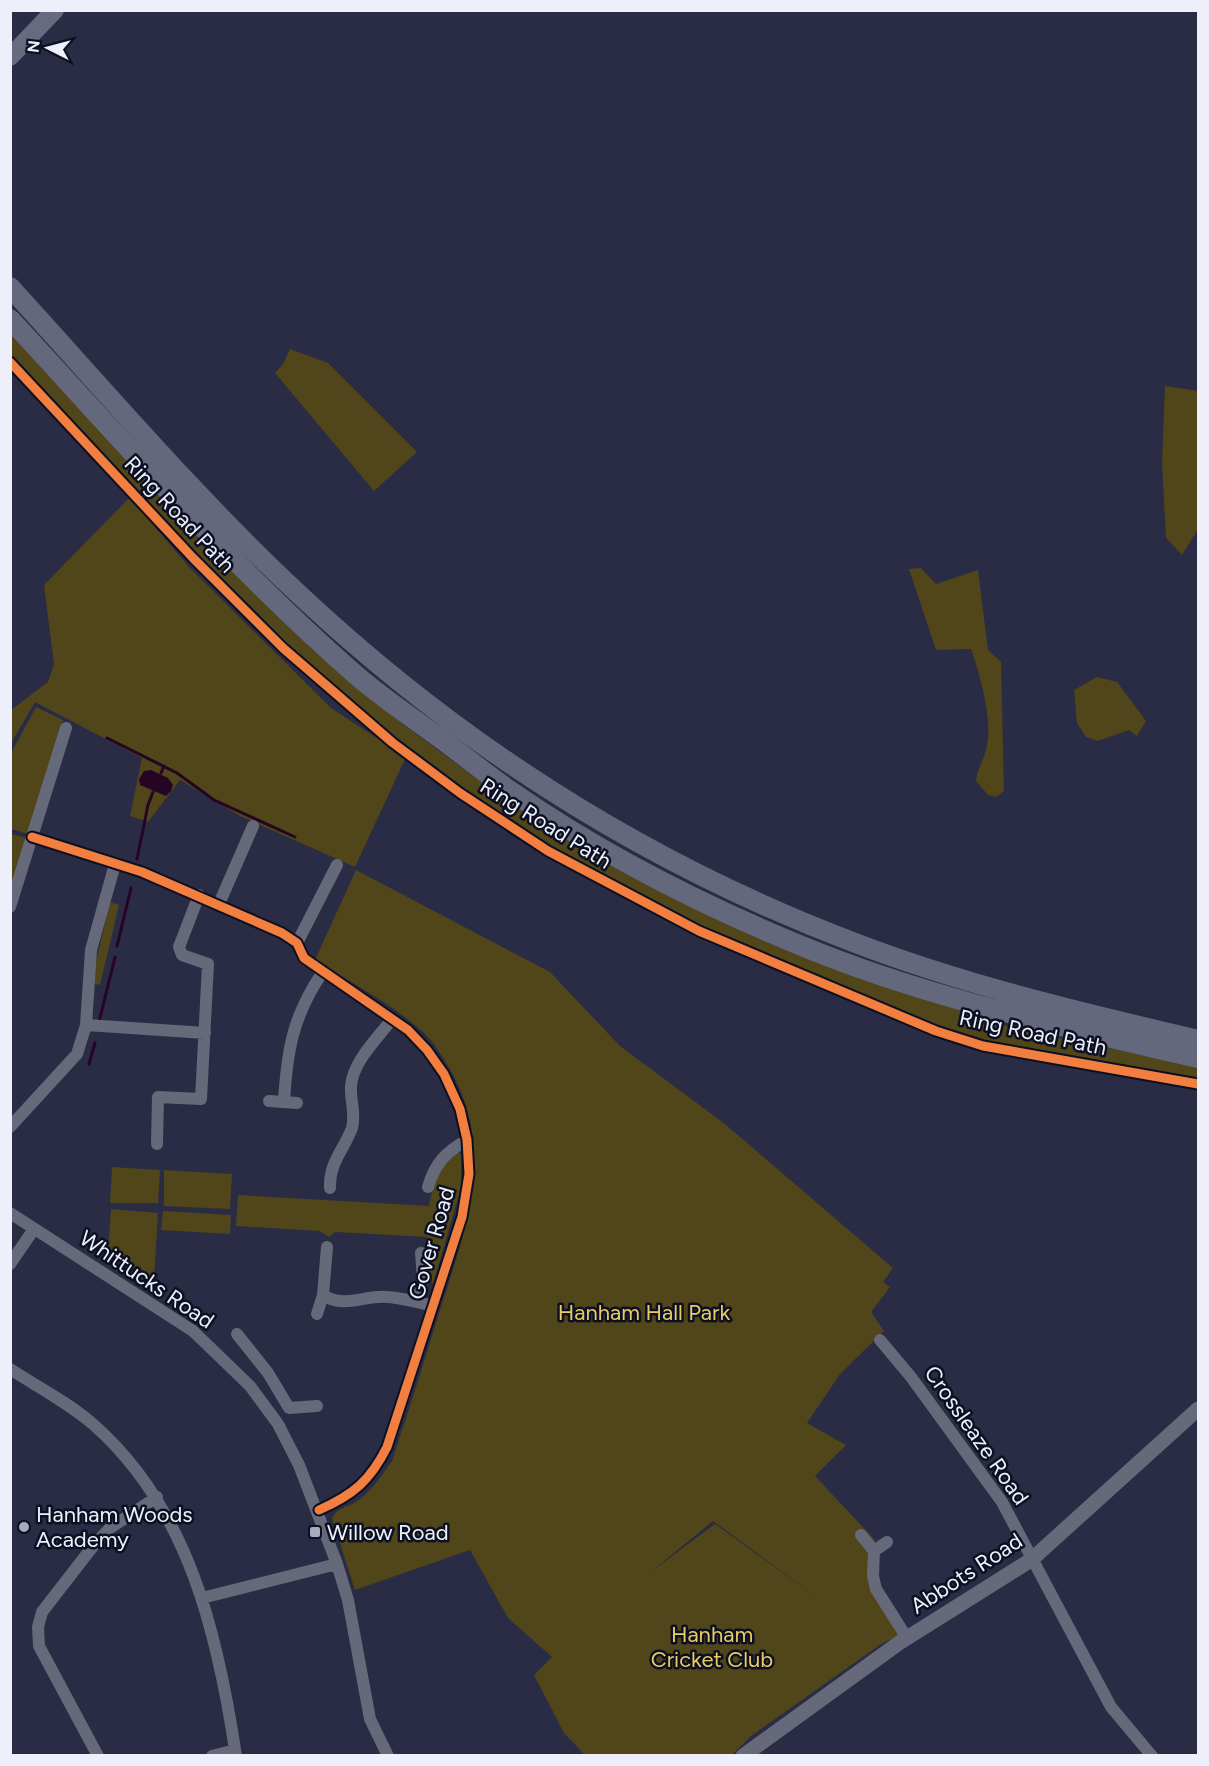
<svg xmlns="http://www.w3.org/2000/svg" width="1209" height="1766" font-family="Figtree,sans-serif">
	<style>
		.green { fill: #51451a; fill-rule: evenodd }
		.water { fill: #250523 }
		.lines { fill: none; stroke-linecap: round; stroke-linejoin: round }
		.stream { stroke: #250523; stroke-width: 3 }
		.minor { stroke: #66697a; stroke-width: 12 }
		.tertiary { stroke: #66697a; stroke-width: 15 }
		.primary { stroke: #666b80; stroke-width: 18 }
		.trunk { stroke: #64687d; stroke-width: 20 }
		.cycleway-casing { stroke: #0c1022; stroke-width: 13 }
		.cycleway { stroke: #f27e40; stroke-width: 9 }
		.poi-dot { fill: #a8abbb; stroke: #0c1022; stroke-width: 2 }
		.labels { text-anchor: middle; stroke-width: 5; stroke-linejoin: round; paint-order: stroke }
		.street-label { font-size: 22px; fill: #edf0fb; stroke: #0c1022 }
		.park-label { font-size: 22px; fill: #e9cc61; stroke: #0c1022 }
		.poi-label { font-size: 22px; fill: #edf0fb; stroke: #0c1022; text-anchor: start }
	</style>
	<rect width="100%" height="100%" fill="#292c44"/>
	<path class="green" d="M 10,327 L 350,680 L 400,722 L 499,795 L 639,879 L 947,1005 L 992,1023 L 1198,1067 L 1198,1081 L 989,1042 L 983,1044 L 873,1003 L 761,956 L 608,884 L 459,790 L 352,703 L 269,629 L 11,358 Z
		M 290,349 L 328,363 L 417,452 L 374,491 L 275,373 L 283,364 Z
		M 1165,386 L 1198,391 L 1198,529 L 1182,555 L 1166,538 L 1162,464 Z
		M 130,497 L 189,567 L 331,708 L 406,757 L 355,867 L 240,816 L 180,780 L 148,822 L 130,816 L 142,758 L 35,702 L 11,743 L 11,710 L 48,682 L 54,664 L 44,585 Z
		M 921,568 L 936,584 L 978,570 L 988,650 L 1001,662 L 1004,791 L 996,797 L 988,795 L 976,781 C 977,769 983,762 986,750 C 994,722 980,675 971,649 L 936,650 L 909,569 Z
		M 1097,677 L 1117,682 L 1146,721 L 1137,736 L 1129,730 L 1098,741 L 1086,737 L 1077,723 L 1074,690 Z
		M 36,707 L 63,720 L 28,834 L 11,829 L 11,753 Z
		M 11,834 L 27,838 L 11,890 Z
		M 356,870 L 550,972 L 620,1046 L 725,1124 L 893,1268 L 883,1282 L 890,1287 L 871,1312 L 884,1331 L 840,1374 L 807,1423 L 846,1445 L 815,1476 L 875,1540 L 872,1567 L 899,1636 L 881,1644 L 751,1736 L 732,1755 L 585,1755 L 564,1733 L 534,1675 L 552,1657 L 508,1618 L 470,1550 L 355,1590 L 332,1518 C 337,1508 347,1507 356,1502 C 371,1492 382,1475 392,1461 C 408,1412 424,1363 439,1313 C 465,1233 496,1151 451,1071 C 443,1058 436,1045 425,1034 C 393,1004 351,983 315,960 ZM 713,1521 L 825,1603 L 715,1524 L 652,1571 Z
		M 110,902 L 119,905 L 100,985 L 91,983 Z
		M 458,1152 L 461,1154 L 461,1188 L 433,1284 L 427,1266 L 427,1237 L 335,1232 L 329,1237 L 320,1231 L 236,1226 L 238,1195 L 429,1206 C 434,1180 437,1169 458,1152 Z
		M 112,1167 L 160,1170 L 158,1203 L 110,1203 Z
		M 164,1170 L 232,1174 L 230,1209 L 164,1206 Z
		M 111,1209 L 158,1213 L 154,1279 L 108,1253 Z
		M 163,1211 L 231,1215 L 230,1234 L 161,1230 Z"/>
	<path class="water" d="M 151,770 L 168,778 L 173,785 L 171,791 L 166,796 L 140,785 L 139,779 L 144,771 Z"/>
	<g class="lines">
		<path class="stream" d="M 107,738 L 177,773 L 214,800 L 295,837
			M 161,773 L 164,766
			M 137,859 L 148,805 L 153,792
			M 117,946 L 131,888
			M 99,1022 L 115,957
			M 89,1064 L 95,1043"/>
		<path class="minor" d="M 32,837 L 142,872 L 282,933 L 297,943 L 304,958 L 408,1030 L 427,1050 L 444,1074 L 460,1109 L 467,1140 L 469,1174 L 462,1217 L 387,1447 C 370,1481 353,1495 319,1510
			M 219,904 L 253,826
			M 10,907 L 66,728
			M 297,943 L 337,865
			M 86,1025 L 205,1033
			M 269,1101 L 297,1103
			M 284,1102 C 287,1050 293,1016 322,973
			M 10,1127 L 77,1054 L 86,1025 L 91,950 L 115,864
			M 157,1144 L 158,1097 L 201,1099 L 208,964 L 182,955 L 179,947 L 199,895
			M 428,1187 C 435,1163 446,1152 467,1140
			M 330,1188 C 329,1162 344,1150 352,1128 C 356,1113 350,1101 351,1086 C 353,1061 378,1038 392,1019
			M 10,1213 L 193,1331 L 250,1386 L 278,1424 L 299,1465 L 337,1564 L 348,1600 L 370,1719 L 388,1756
			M 327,1247 L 323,1295 C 344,1309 364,1295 387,1297 C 403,1298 418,1302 433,1306
			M 10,1264 L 34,1229
			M 416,1301 L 423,1280 L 421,1253
			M 317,1314 L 323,1295
			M 237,1334 L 268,1373 L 289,1408 L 317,1406
			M 880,1340 L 911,1377 L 1002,1502 L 1111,1707 L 1152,1756
			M 10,1369 C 38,1387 69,1403 94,1425 C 189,1509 218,1635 236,1756
			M 861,1535 L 874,1551
			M 887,1542 L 874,1551 L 873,1576 L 876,1589 L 907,1638
			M 202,1598 L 337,1564
			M 98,1756 L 39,1646 L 38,1627 L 42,1612 L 94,1545 L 110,1528 L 157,1497
			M 212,1756 L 235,1750"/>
		<path class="tertiary" d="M 743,1756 L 899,1643 L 1031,1560 L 1198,1409"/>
		<path class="primary" d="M 10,57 L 55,10"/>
		<path class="trunk" d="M 10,287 C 106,392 199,502 303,598 C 464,748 651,866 858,944 C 968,986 1084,1013 1198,1040
			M 10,319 C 122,440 232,567 356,675 C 381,697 410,716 437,736 C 462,754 486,774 512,792 C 600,853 698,903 797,944 C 926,998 1063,1027 1198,1058"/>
		<g class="cycleway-casing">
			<path id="cycleway" d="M 10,362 L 193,558 L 283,648 L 393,743 L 460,793 L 548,851 L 699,931 L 936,1031 L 983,1046 L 1198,1084
				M 32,837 L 142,872 L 282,933 L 297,943 L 304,958 L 408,1030 L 427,1050 L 444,1074 L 460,1109 L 467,1140 L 469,1174 L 462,1217 L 387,1447 C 370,1481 353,1495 319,1510"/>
		</g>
		<use href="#cycleway" class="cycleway"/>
	</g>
	<g class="poi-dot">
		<circle cx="24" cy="1527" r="6"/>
		<rect x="309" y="1526" width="12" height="12" rx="3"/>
	</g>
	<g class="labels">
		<g class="street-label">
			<text transform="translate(180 514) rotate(47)" y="8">Ring Road Path</text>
			<text transform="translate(546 823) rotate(32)" y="8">Ring Road Path</text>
			<text transform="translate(1033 1032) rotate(12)" y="8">Ring Road Path</text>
			<text transform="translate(431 1243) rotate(-74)" y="8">Gover Road</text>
			<text transform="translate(147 1279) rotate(34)" y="8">Whittucks Road</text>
			<text transform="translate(977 1435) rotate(55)" y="8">Crossleaze Road</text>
			<text transform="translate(966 1573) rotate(-33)" y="8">Abbots Road</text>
		</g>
		<g class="park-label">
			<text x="644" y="1320">Hanham Hall Park</text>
			<text x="712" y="1642">Hanham<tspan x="712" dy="25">Cricket Club</tspan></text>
		</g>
		<g class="poi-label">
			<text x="36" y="1522">Hanham Woods<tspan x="36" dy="25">Academy</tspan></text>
			<text x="327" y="1540">Willow Road</text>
		</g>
	</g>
	<rect width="1209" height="1766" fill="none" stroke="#edf0fb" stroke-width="24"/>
	<g transform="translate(48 48) rotate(276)" stroke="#0c1022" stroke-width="4.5" paint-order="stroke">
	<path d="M0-4.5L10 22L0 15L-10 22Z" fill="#edf0fb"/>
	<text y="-9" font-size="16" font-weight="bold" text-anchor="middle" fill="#edf0fb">N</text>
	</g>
</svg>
